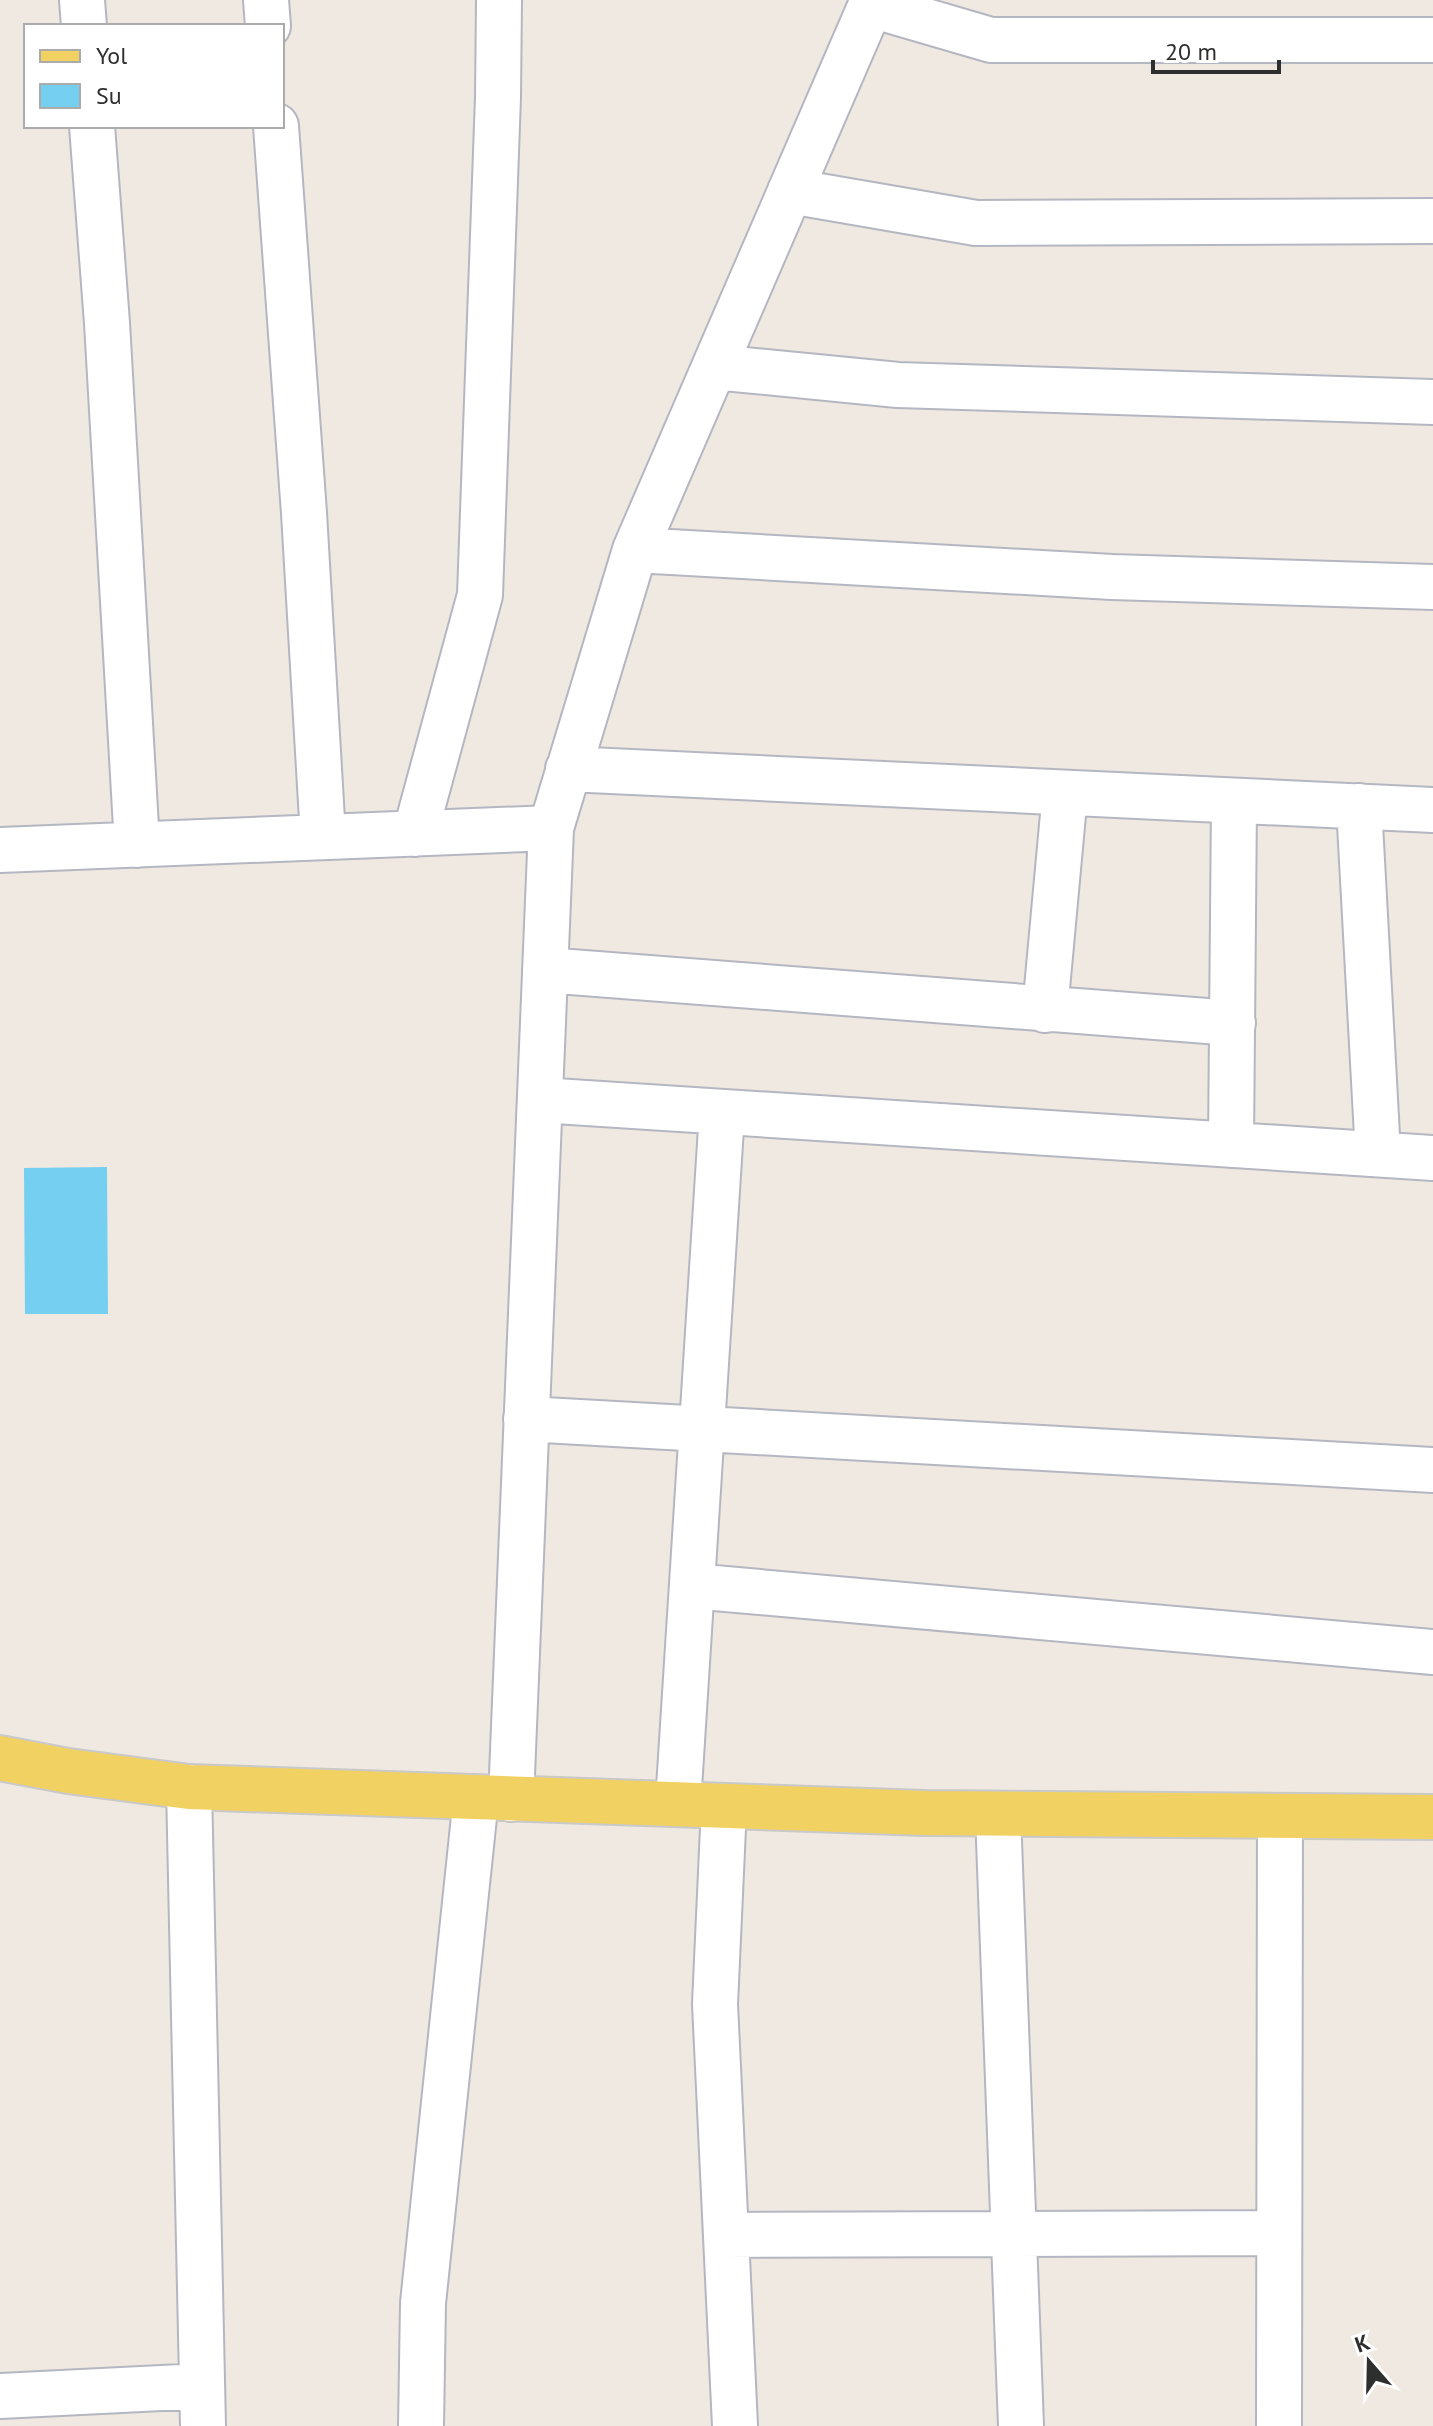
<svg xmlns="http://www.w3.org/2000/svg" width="1433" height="2426" font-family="'PT Sans',sans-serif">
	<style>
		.water { fill: #75cff0 }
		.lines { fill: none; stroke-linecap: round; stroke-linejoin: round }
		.minor-casing { stroke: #b4b7c1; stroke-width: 48 }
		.major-casing { stroke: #c9c9c9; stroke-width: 48 }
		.minor { stroke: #fff; stroke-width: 44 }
		.major { stroke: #f2d163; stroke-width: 44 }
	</style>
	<rect width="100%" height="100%" fill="#efe9e1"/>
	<path class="water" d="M 107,1167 L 108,1314 L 25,1314 L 24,1168 Z"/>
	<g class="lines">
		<g class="minor-casing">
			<path id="minor" d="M 82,0 L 84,26
				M 266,0 L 268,26
				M 871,5 L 991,40 L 1433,40
				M 92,126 L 107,323 L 137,845
				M 276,126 L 304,513 L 323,837
				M 790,191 L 976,223 L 1433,221
				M 714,367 L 898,385 L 1433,402
				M 635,550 L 1112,577 L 1433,587
				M 568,769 L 1433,810
				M 1359,806 L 1378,1154
				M 415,834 L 480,595 L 498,97 L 499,0
				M 0,850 L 551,828
				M 545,970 L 1233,1023
				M 1045,1010 L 1065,793
				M 540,1100 L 1433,1158
				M 1231,1145 L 1234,801
				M 526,1419 L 1433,1470
				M 692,1586 L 1433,1652
				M 189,1787 L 203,2426
				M 511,1799 L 551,828 L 635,550 L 873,0
				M 678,1804 L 722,1112
				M 724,1806 L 715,2004 L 735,2426
				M 998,1814 L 1021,2426
				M 726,2235 L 1279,2233
				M 0,2396 L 202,2386
				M 421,2426 L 423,2303 L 476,1798
				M 1279,2426 L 1280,1816"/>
		</g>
		<g class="major-casing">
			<path id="major" d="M 0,1758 L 68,1771 L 189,1787 L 925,1813 L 1433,1817"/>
		</g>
		<use href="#minor" class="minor"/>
		<use href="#major" class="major"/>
	</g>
	<rect x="24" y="24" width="260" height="104" fill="#ffffff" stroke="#ababab" stroke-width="2"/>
	<rect x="40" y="50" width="40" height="12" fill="#f2d163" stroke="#ababab" stroke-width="2"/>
	<text x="96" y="64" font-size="24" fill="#2e2e2e">Yol</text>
	<rect x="40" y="84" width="40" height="24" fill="#75cff0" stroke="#ababab" stroke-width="2"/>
	<text x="96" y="104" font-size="24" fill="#2e2e2e">Su</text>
	<g transform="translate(1369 2362) rotate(340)" stroke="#ffffff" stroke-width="6" paint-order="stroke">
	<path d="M0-6L14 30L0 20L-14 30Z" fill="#2e2e2e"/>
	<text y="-12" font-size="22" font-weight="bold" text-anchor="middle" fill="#2e2e2e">K</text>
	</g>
	<path d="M1153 60v12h126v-12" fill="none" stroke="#2e2e2e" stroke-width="4"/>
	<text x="1165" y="60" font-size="24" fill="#2e2e2e" stroke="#ffffff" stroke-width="6" paint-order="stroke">20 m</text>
</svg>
